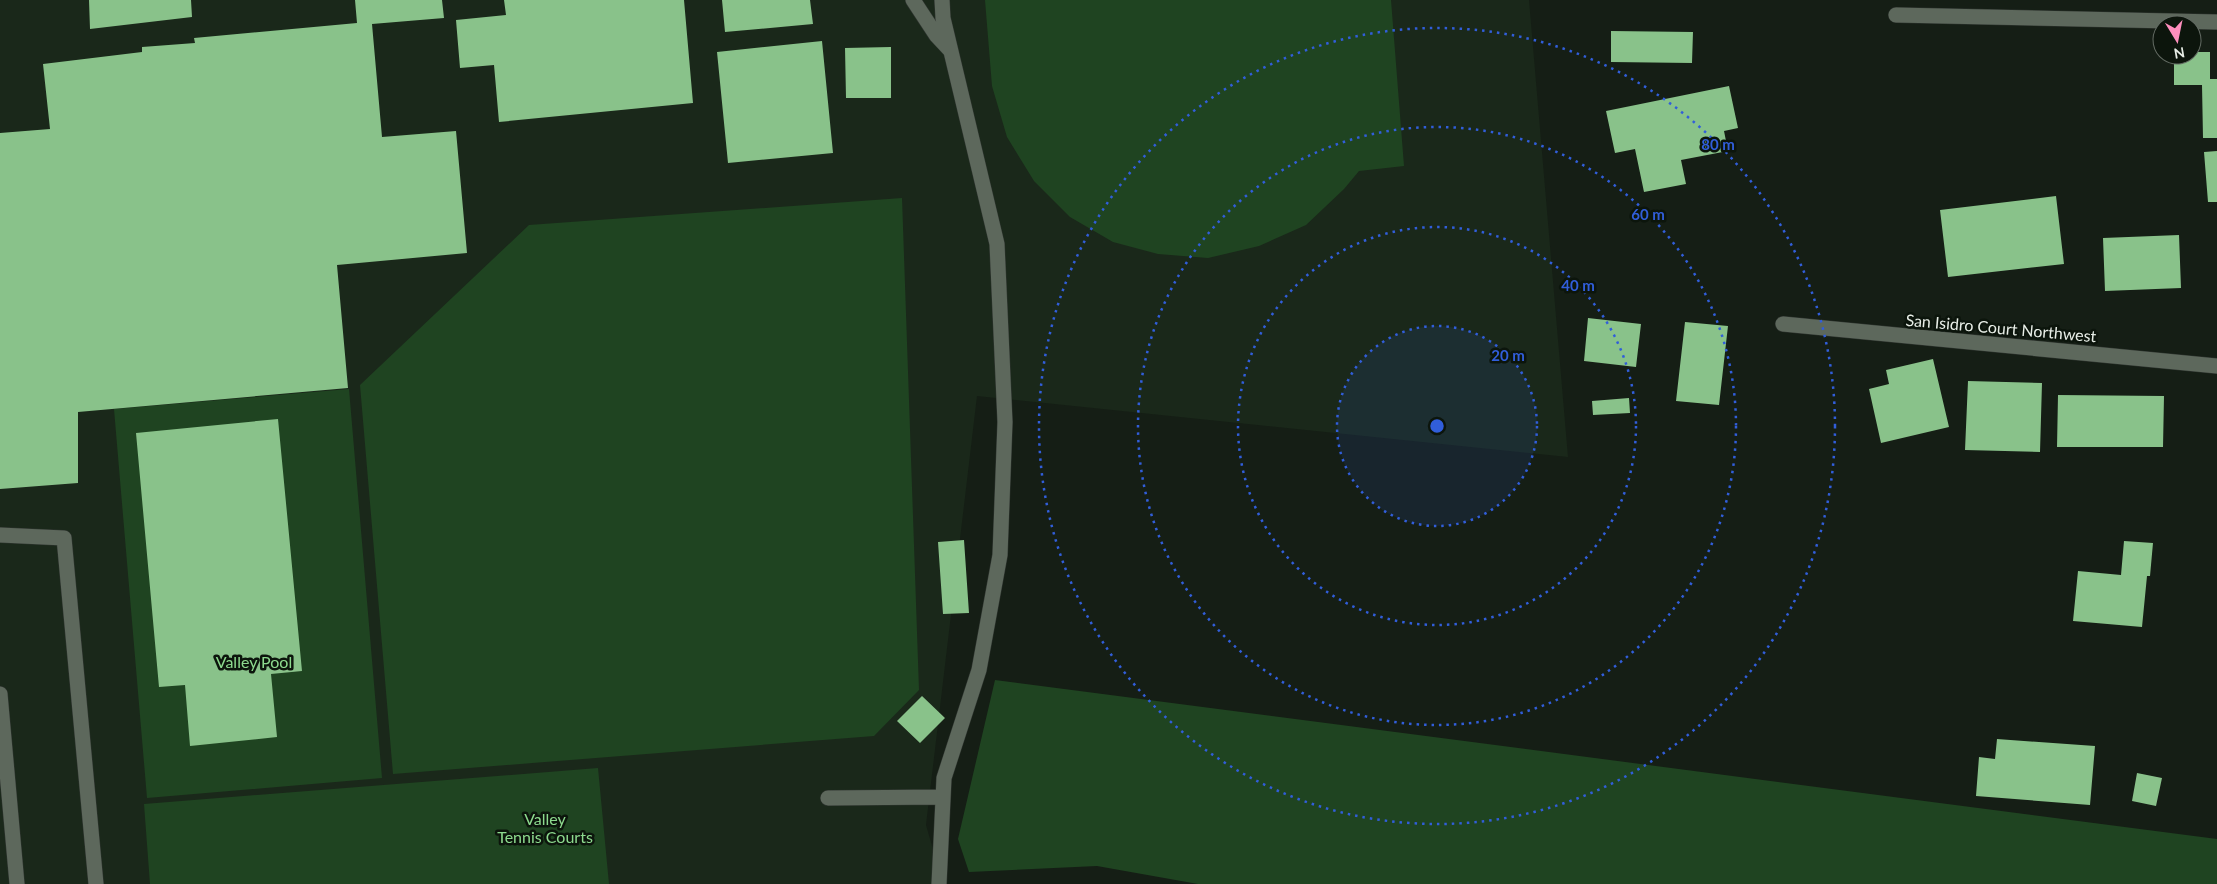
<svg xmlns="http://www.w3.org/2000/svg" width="2217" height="884" font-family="Lato,sans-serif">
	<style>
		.built { fill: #1a281a }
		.green { fill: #1f4421 }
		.building { fill: #89c28a }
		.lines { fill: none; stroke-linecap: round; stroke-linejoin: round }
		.minor-casing { stroke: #303631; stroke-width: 16 }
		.minor { stroke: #5d685c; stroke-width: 15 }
		.ring { fill: none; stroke: #315eda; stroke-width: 2.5; stroke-dasharray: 2.5 5 }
		.labels { text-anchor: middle; stroke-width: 5; stroke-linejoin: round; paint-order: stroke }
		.street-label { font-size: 16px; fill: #e8eee7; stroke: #0c150c }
		.park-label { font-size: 16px; fill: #8dda8e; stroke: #0c150c }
		.centre { fill: #315eda; stroke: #0c150c; stroke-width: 2.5 }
		.ring-label { font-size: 15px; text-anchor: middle; font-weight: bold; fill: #315eda; stroke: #0c150c; stroke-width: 5; stroke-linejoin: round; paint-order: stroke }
	</style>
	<rect width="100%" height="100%" fill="#151e15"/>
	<path class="built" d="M 0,0 L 1529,0 L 1568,457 L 977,396 L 926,825 L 943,884 L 0,884 Z"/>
	<path class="green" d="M 985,0 L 1391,0 L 1404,166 L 1359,171 L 1344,189 L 1306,225 L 1259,246 L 1208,258 L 1158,254 L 1113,242 L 1070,217 L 1034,181 L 1007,137 L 992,86 Z
		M 902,198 L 919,690 L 874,736 L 393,774 L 360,385 L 529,225 Z
		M 349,389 L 382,778 L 147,798 L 114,409 Z
		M 995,680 L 2217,839 L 2217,884 L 1198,884 L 1097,866 L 969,872 L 958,839 Z
		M 598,768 L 609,884 L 150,884 L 144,804 Z"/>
	<path class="building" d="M 89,0 L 191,0 L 192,17 L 90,29 Z
		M 355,0 L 442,0 L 444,18 L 372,24 L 382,137 L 456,131 L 467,253 L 337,265 L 348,388 L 78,412 L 78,483 L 0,489 L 0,133 L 50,129 L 43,64 L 142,52 L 142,47 L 195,43 L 194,38 L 357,23 Z
		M 504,0 L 684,0 L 693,103 L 499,122 L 494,65 L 460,68 L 456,20 L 506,15 Z
		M 722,0 L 810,0 L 813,24 L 725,32 Z
		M 1611,31 L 1693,32 L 1692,63 L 1611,62 Z
		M 822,41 L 833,153 L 728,163 L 717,52 Z
		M 891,47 L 891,98 L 846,98 L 845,48 Z
		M 2192,52 L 2210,52 L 2210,79 L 2217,79 L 2217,138 L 2203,138 L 2202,85 L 2174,85 L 2174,55 L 2192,55 Z
		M 1729,86 L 1738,128 L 1724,131 L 1728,151 L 1681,160 L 1686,184 L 1644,192 L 1635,149 L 1615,153 L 1606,111 Z
		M 2217,151 L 2217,202 L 2208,202 L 2204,152 Z
		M 2056,196 L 2064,264 L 1948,277 L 1940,210 Z
		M 2179,235 L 2181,288 L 2105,291 L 2103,238 Z
		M 1588,318 L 1641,324 L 1636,367 L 1584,361 Z
		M 1685,322 L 1728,326 L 1719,405 L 1676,401 Z
		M 1933,359 L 1949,427 L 1881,443 L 1869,389 L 1889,384 L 1886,370 Z
		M 1968,381 L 2042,383 L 2040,452 L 1965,450 Z
		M 2058,395 L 2164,396 L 2163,447 L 2057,447 Z
		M 1629,398 L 1630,413 L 1593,415 L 1592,401 Z
		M 278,419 L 302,671 L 271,674 L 277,737 L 190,746 L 185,685 L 159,687 L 136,433 Z
		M 964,540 L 969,613 L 943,614 L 938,542 Z
		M 2124,541 L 2153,543 L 2150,576 L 2147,576 L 2142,627 L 2073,621 L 2078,571 L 2121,575 Z
		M 922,696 L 945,718 L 920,743 L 897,721 Z
		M 1997,739 L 2095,746 L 2090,805 L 1976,796 L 1979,757 L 1995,759 Z
		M 2137,773 L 2162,778 L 2156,806 L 2132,801 Z"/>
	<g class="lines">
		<g class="minor-casing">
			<path id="minor" d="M 913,0 L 936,35 L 951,51
				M 1896,15 L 2217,22
				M 1783,324 L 2217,366
				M 0,535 L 64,538 L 96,884
				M 0,694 L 17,884
				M 828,798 L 943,797
				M 939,884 L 944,778 L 979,670 L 1000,555 L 1005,422 L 997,244 L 943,18 L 942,0"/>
		</g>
		<use href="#minor" class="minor"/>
	</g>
	<circle cx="1437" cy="426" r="100" fill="#315eda" fill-opacity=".12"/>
	<g class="ring">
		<circle cx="1437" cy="426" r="100"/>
		<circle cx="1437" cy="426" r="199"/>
		<circle cx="1437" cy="426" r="299"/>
		<circle cx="1437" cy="426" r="398"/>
	</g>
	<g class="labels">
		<g class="street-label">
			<text transform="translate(2001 328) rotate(5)" y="6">San Isidro Court Northwest</text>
		</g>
		<g class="park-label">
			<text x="254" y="668">Valley Pool</text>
			<text x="545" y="825">Valley<tspan x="545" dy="18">Tennis Courts</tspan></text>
		</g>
	</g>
	<circle cx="1437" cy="426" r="8" class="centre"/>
	<g class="ring-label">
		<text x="1718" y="150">80 m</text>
		<text x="1648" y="220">60 m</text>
		<text x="1578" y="291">40 m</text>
		<text x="1508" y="361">20 m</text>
	</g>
	<g transform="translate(2177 40) rotate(170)"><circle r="24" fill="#0c150c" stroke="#646c64"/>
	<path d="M0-4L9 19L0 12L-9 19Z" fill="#fe8ebd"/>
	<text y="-8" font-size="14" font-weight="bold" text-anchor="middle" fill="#e8eee7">N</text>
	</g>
</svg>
